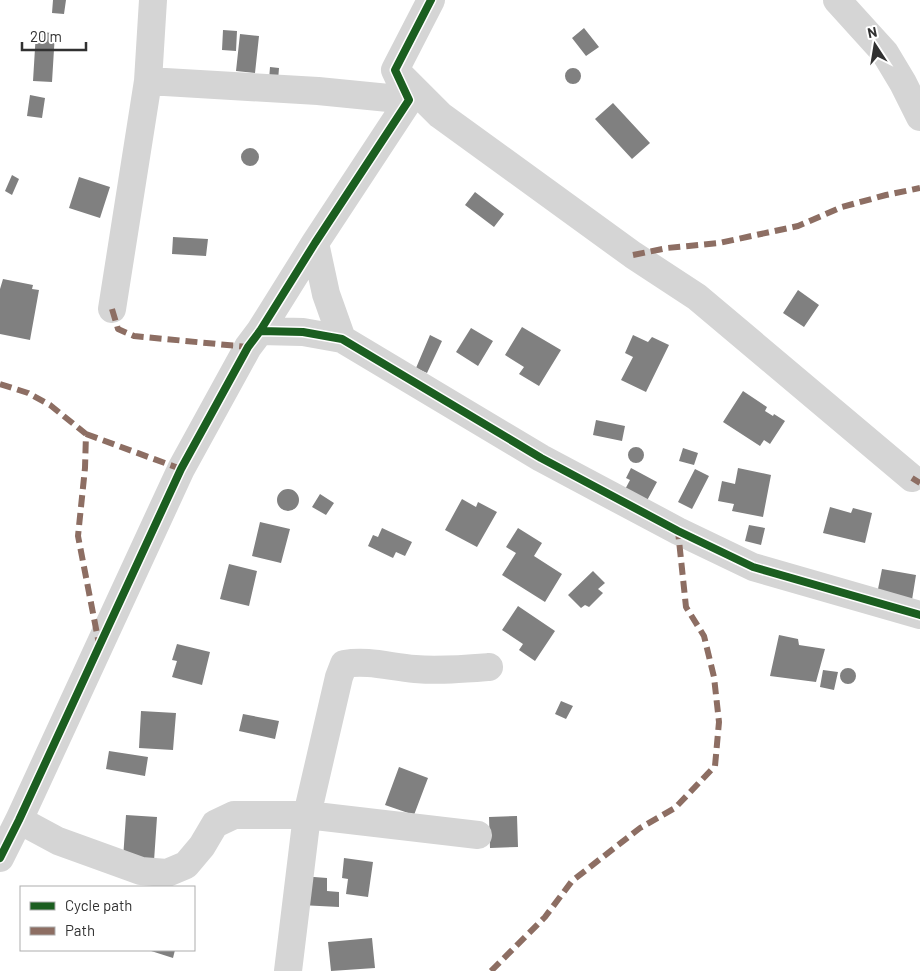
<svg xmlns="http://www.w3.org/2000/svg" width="920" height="971" font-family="Barlow,sans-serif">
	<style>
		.building { fill: #808080 }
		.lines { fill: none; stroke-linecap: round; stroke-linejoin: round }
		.minor { stroke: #d5d5d5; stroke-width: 28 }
		.quiet { stroke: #8d6e63; stroke-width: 6; stroke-dasharray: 12 6; stroke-linecap: butt }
		.cycleway-casing { stroke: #fff; stroke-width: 11 }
		.cycleway { stroke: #1b5e20; stroke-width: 8 }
	</style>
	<rect width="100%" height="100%" fill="#fff"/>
	<path class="building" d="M 53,0 L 66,0 L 64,14 L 52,13 Z
		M 584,28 L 599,47 L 586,56 L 572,38 Z
		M 223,30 L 237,31 L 236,51 L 222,50 Z
		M 36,32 L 55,33 L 52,82 L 33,81 Z
		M 240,34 L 259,36 L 255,73 L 236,71 Z
		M 270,67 L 279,68 L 278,81 L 269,80 Z
		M565 76a8 8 0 1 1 16 0a8 8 0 1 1-16 0Z
		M 30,95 L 45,98 L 42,118 L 27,116 Z
		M 613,103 L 650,143 L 632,159 L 595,119 Z
		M241 157a9 9 0 1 1 18 0a9 9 0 1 1-18 0Z
		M 12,175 L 19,179 L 12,195 L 5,191 Z
		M 79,177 L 110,187 L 100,218 L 69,208 Z
		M 475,192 L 504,214 L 494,227 L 465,205 Z
		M 173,237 L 208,239 L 206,256 L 172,254 Z
		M 3,279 L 33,285 L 32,289 L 39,290 L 30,340 L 0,334 L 0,289 Z
		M 798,290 L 819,305 L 804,327 L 783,313 Z
		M 522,327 L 561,350 L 539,386 L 519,374 L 524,367 L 505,355 Z
		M 471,328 L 493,341 L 478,366 L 456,352 Z
		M 430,335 L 442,341 L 427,373 L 416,368 Z
		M 633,335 L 648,342 L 652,337 L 669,345 L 646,392 L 621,380 L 633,357 L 625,353 Z
		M 743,391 L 767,407 L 765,411 L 773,416 L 774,414 L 785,421 L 770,444 L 764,440 L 760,446 L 723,422 Z
		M 596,420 L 625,426 L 622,441 L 593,435 Z
		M628 455a8 8 0 1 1 16 0a8 8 0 1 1-16 0Z
		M 683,448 L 698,453 L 694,465 L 679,461 Z
		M 631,468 L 657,482 L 643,508 L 621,497 L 630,480 L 626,478 Z
		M 738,468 L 771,475 L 763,517 L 732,511 L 734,504 L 718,501 L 722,481 L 735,484 Z
		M 695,469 L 709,476 L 692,509 L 678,502 Z
		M277 500a11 11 0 1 1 22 0a11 11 0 1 1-22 0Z
		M 320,494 L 334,503 L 326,515 L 312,507 Z
		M 462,499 L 476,507 L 478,502 L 497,512 L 477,547 L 445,530 Z
		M 830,507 L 851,513 L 853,508 L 872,513 L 865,543 L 823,533 Z
		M 260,522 L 290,529 L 281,563 L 252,556 Z
		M 749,525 L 765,528 L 761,545 L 745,541 Z
		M 382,528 L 412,542 L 405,556 L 396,552 L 393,558 L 368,546 L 373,535 L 378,537 Z
		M 518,528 L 542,543 L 534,556 L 562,574 L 545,602 L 502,575 L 516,553 L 506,547 Z
		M 229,564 L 257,571 L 249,606 L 220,599 Z
		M 882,569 L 916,575 L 912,600 L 877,594 Z
		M 593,571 L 605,583 L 598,589 L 603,593 L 589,607 L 585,605 L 581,608 L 568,595 Z
		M 518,606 L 555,631 L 535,661 L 519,650 L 523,644 L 502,630 Z
		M 779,635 L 798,639 L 799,645 L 825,649 L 816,682 L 770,676 Z
		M 177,644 L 210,652 L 202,685 L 172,677 L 177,661 L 172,660 Z
		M840 676a8 8 0 1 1 16 0a8 8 0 1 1-16 0Z
		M 823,670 L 838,672 L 834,690 L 820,687 Z
		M 561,701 L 573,706 L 566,719 L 555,714 Z
		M 141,711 L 176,713 L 173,750 L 139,748 Z
		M 243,714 L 279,721 L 275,739 L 239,731 Z
		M 109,751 L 148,757 L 145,776 L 106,769 Z
		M 399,767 L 428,778 L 414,815 L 385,805 Z
		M 126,815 L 157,817 L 154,861 L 123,859 Z
		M 517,816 L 518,847 L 490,848 L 489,817 Z
		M 344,858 L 373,862 L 368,897 L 346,894 L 348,879 L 342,878 Z
		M 301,876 L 327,878 L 327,891 L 339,892 L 339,907 L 300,905 Z
		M 372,938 L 375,968 L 331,971 L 328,942 Z
		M 148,950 L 175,950 L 173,958 Z"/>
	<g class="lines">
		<path class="minor" d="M 837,0 L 885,53 L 903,83 L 920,117
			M 401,76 L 440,115 L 633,255 L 697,297 L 912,478
			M 148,81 L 318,91 L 409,100
			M 315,243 L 326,294 L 342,339
			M 112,309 L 148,81 L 153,0
			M 260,331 L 303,332 L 342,339 L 541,458 L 678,531 L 753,567 L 920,615
			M 19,820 L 58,841 L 141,871 L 167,873 L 186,865 L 202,846 L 215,824 L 234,815 L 307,815 L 478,835
			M 0,858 L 19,820 L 181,469 L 248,347 L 260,331 L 315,243 L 409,100 L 395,70 L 431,0
			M 288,971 L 307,815 L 339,677 L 344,664 C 369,660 390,667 415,669 C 440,671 464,669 489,667"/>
		<path class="quiet" d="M 633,255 L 667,248 L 719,243 L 798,226 L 842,207 L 886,195 L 920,188
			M 112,309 L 118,329 L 134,336 L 248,347
			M 0,384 L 28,393 L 50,405 L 86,434 L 85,468 L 78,536 L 99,644
			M 86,434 L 181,469
			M 912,478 L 920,483
			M 491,971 L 545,917 L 572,881 L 640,828 L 675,808 L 715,766 L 719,722 L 714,677 L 704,636 L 686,607 L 678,531"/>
		<g class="cycleway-casing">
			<path id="cycleway" d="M 260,331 L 303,332 L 342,339 L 541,458 L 678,531 L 753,567 L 920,615
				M 0,858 L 19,820 L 181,469 L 248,347 L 260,331 L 315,243 L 409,100 L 395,70 L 431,0"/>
		</g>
		<use href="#cycleway" class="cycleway"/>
	</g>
	<rect x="20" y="886" width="175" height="65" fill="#ffffff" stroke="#adadad"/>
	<rect x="30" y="902" width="25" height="8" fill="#1b5e20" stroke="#adadad"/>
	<text x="65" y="911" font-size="15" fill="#313131">Cycle path</text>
	<rect x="30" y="927" width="25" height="8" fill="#8d6e63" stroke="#adadad"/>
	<text x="65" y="936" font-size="15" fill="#313131">Path</text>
	<g transform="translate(875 45) rotate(348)" stroke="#ffffff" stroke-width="4" paint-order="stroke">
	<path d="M0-4L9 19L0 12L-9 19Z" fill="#313131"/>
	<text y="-8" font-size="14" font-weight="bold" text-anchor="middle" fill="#313131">N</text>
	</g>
	<path d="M22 42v8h64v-8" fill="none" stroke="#313131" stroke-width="2.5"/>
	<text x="30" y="42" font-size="15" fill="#313131" stroke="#ffffff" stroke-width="4" paint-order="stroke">20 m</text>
</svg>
